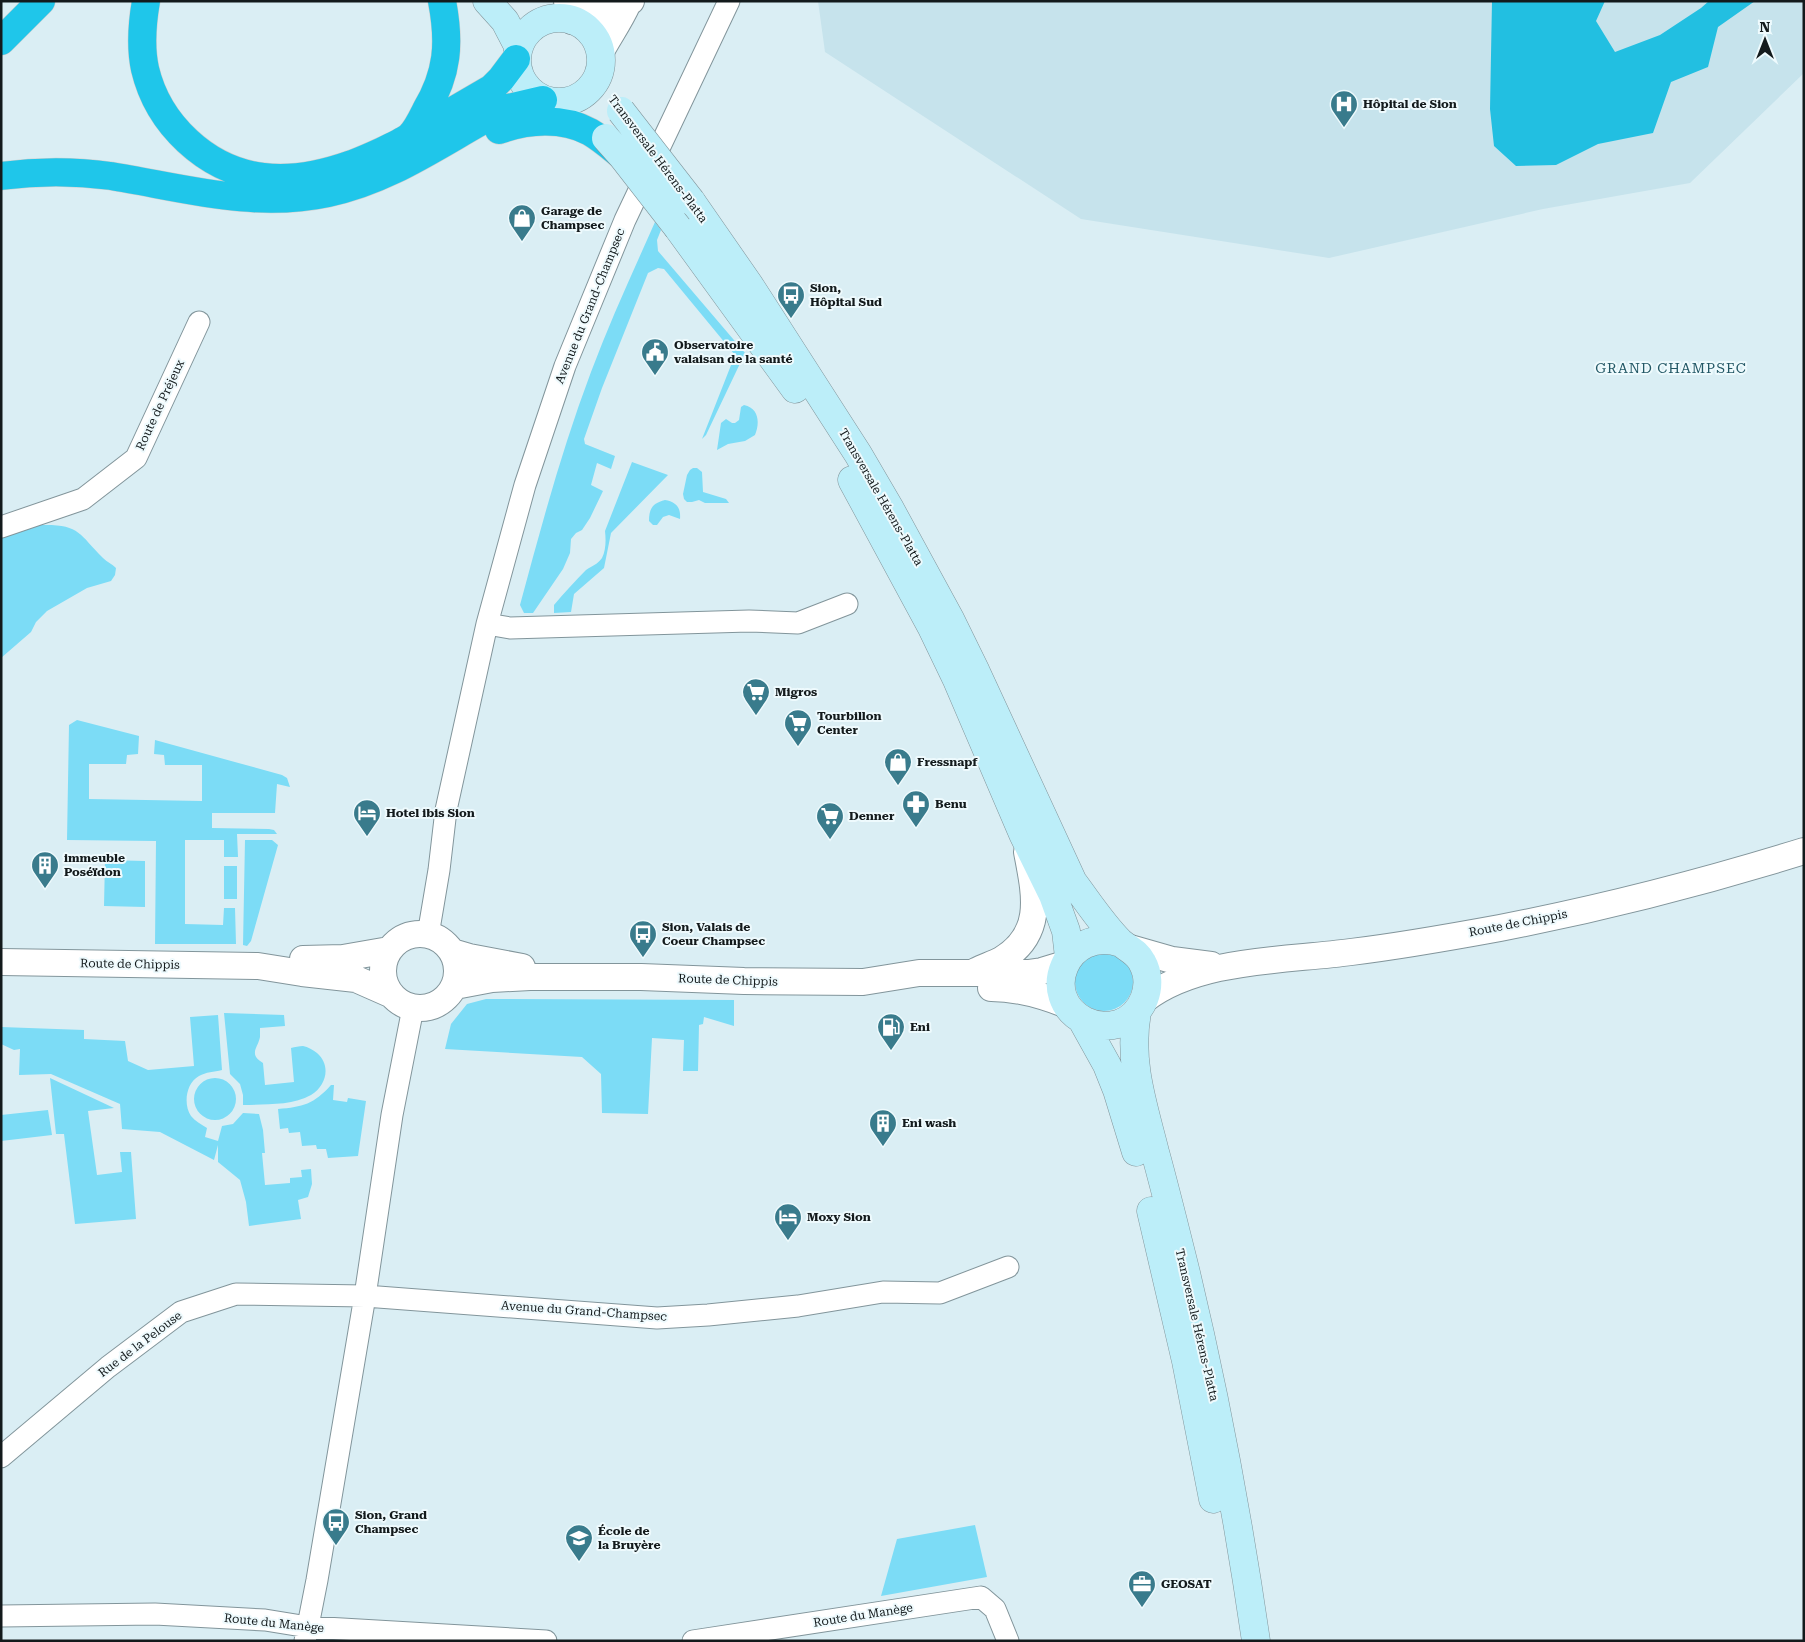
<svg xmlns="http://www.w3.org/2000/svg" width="1805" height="1642" font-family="'Roboto Serif',serif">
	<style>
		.built { fill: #c6e3ec }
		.green { fill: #7cdcf6 }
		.forest { fill: #22bfe1 }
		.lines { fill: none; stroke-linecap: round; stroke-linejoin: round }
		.minor-casing { stroke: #82959b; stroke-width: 23 }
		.tertiary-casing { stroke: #82959b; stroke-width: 28 }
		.secondary-casing { stroke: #82959b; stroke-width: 29 }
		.motorway-casing { stroke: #cbcdcd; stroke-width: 29 }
		.minor { stroke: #fff; stroke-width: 21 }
		.tertiary { stroke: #fff; stroke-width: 26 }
		.secondary { stroke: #bceef9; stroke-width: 28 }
		.motorway { stroke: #1fc6ea; stroke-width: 28 }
		.secondary-bridge-casing { stroke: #82959b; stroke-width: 29; stroke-linecap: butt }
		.secondary-bridge { stroke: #bceef9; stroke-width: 28 }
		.labels { text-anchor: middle; stroke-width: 4; stroke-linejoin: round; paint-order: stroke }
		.poi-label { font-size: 12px; font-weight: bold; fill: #131a1c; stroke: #eefafd; text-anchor: start }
		.street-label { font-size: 12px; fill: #131a1c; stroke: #eefafd }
		.neighbourhood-label { font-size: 14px; letter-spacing: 1px; fill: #235866; stroke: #eefafd }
	</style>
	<rect width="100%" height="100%" fill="#daeef4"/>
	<path class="built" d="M 818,1 L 1804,1 L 1804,73 L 1690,183 L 1543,209 L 1329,258 L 1081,219 L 825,52 Z"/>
	<path class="green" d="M 655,222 L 661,230 L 657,240 L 658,251 L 745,353 L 706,435 L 702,439 L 735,355 L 664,269 L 658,268 L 648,273 L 602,388 L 584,439 L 585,444 L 615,456 L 611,469 L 597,463 L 591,485 L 603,491 L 590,518 L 582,530 L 576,533 L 571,539 L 570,553 L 563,569 L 533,613 L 524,613 L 520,605 C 541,527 562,449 591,372 C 610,321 633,272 655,222 Z
		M 744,405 C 759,408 760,423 755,435 L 745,441 L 728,444 L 717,450 L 721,423 L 726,419 L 732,423 L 735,423 L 739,420 L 741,407 Z
		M 632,462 L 668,475 L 611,533 L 604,568 L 574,594 L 571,612 L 554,613 L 554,605 C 564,593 575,581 586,570 C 592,566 598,564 602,558 C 606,550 606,540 605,531 Z
		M 693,468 L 697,468 L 702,472 L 703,492 L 726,499 L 729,503 L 705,503 L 699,500 L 692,502 L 687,502 L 684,499 L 683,494 L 687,475 L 690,470 Z
		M 665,500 C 676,502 681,507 680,519 L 669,515 L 663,517 L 657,525 L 653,525 L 649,521 C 649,508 653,503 665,500 Z
		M 40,525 C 80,524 78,533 103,558 C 107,562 112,564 116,568 L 115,575 L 111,581 L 87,588 L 47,611 L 36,622 L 31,632 L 1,658 L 1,534 L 13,530 Z
		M 77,720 L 139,736 L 138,754 L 127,755 L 126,764 L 89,764 L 89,799 L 202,801 L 202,765 L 165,765 L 164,755 L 154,754 L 155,740 L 282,775 L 287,778 L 290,787 L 277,784 L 275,813 L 212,813 L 212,828 L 269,829 L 274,830 L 277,834 L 237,834 L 238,857 L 224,857 L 224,840 L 185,840 L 185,924 L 223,925 L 224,908 L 235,908 L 236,944 L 155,944 L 156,841 L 67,840 L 69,725 Z
		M 245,840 L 272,840 L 278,845 L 251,941 L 247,946 L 243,945 Z
		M 105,860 L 145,861 L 145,907 L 104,906 Z
		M 224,866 L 237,866 L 237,899 L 224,899 Z
		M1075 982a29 29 0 1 1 58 0a29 29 0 1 1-58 0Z
		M 486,999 L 734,1000 L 734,1026 L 704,1017 L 703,1024 L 699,1025 L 698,1071 L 683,1071 L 684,1040 L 652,1038 L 648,1114 L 602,1113 L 601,1074 L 582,1057 L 445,1049 L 451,1024 L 467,1004 Z
		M 224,1013 L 284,1015 L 285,1026 L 260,1028 C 260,1031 260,1034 260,1037 C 258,1048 248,1054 263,1063 L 265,1085 L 294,1082 L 291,1048 C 295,1047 299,1046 303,1046 C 308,1047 313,1050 317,1053 C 331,1065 327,1085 311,1095 C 292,1106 264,1104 243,1105 L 243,1095 L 240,1084 L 230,1074 Z
		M 218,1015 L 222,1070 C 214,1072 206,1072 199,1076 C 186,1083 183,1104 191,1116 C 195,1121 201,1124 207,1128 L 205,1137 L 218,1141 L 222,1126 L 233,1124 L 243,1113 L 259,1114 L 263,1130 L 265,1153 L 262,1153 L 265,1185 L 290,1183 L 290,1178 L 302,1177 L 301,1170 L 311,1169 L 312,1184 L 308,1197 L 298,1200 L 301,1219 L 249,1226 L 246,1202 L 240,1180 L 218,1162 L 218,1145 L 214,1160 L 160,1132 L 122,1129 L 120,1104 L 51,1074 L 19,1075 L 20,1049 L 14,1050 L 1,1044 L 1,1027 L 84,1030 L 84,1039 L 125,1041 L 128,1061 L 148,1070 L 194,1066 L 190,1017 Z
		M 50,1078 L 114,1108 L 88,1111 L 97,1175 L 122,1172 L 120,1152 L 131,1152 L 136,1219 L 75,1224 L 64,1134 L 56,1134 Z
		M194 1099a21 21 0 1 1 42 0a21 21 0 1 1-42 0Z
		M 331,1085 L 334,1085 L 333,1100 L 347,1102 L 348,1098 L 366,1101 L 358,1156 L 328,1158 L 326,1149 L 317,1149 L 316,1145 L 302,1146 L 300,1132 L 289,1133 L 288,1128 L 280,1129 L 278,1109 C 303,1107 314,1104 331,1085 Z
		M 48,1110 L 52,1135 L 1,1141 L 1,1115 Z
		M 975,1525 L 987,1577 L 881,1596 L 897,1539 Z"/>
	<path class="forest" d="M 1492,1 L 1605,1 L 1596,21 L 1615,52 L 1660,35 L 1701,8 L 1709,1 L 1755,1 L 1718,27 L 1708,67 L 1671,82 L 1653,133 L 1598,144 L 1556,165 L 1516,166 L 1494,146 L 1490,109 Z"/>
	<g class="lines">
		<g class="minor-casing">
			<path id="minor" d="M 1,527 L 83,499 L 136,458 L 199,322
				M 487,624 L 510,628 L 749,621 L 798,623 L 847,604
				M 428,935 L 439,870 L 446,810 L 487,624 L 525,485 L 565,366 L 625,220 L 729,1
				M 1,1457 L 108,1367 L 181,1312 L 236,1294 L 365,1296 L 657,1318 L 708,1315 L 798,1306 L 883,1292 L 940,1293 L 1008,1267
				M 1,1616 L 155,1614 L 265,1620 L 308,1627 L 546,1641
				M 305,1641 L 317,1580 L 365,1296 L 392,1115 L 413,1008
				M 693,1641 L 981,1597 L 995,1609 L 1008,1641"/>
		</g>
		<g class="tertiary-casing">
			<path id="tertiary" d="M 567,1 L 594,1
				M 572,21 L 592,17 L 631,1
				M 600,53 C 609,36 620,21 628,3
				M383 971a37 37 0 1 1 74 0a37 37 0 1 1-74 0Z
				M 1130,948 L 1172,960 L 1211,965
				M 452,952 L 469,957 L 522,967
				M 303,959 L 343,958 L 389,950
				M 1,962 L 258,966 L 302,973 L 356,979 L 390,994
				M 976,971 C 984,967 993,964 1001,960 C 1045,934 1035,894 1027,852
				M 455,986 L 492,979 L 530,977 L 641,977 L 744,981 L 863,982 L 919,973 L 1028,973 L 1042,971 L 1065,964
				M 991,988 C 1018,988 1042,995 1067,1005
				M 1144,1000 C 1198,958 1285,961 1351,952 C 1401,946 1451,937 1500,928 C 1603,908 1704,882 1804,851"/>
		</g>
		<g class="secondary-casing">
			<path id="secondary" d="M 487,1 L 505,21 L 518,46
				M517 60a42 42 0 1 1 84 0a42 42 0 1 1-84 0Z
				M 691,201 L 750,286 L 858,454 L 889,507 L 950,619 L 976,672 L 1073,882 C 1088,902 1102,924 1120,942 C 1128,949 1137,952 1142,962 C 1155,985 1143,1016 1118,1024 C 1107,1027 1095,1026 1085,1021 C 1037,997 1066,925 1121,943
				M 678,228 L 795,389
				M 852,480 L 931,626 L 957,680 L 1023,834 L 1053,895 L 1066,931 L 1069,957
				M 1137,1012 C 1128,1062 1143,1104 1155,1152 C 1166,1192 1176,1233 1186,1273 C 1215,1394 1238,1517 1256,1641
				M 1082,1020 L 1107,1065 L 1117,1090 L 1136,1152
				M 1151,1211 L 1186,1361 L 1213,1499"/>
		</g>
		<g class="motorway-casing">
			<path id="motorway" d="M 146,1 C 142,24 140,46 145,69 C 158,124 206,170 263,177 C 293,181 324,174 352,164 C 365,159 400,144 410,136 C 417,129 422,118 426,110 C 448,73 450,43 442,1
				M 1,41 L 41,1
				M 499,130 C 528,120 562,117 590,132 C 602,139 612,148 622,156
				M 413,134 L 492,88 L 501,79 L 516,59
				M 1,176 C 38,171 74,171 111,176 C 184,188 254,209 328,193 C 391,180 442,142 498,112 L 508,108 L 543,100"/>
		</g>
		<use href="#minor" class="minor"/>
		<use href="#tertiary" class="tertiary"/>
		<use href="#secondary" class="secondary"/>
		<use href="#motorway" class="motorway"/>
		<g class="secondary-bridge-casing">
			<path id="secondary-bridge" d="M 621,111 L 691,201
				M 606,138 L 622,156 L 678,228"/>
		</g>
		<use href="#secondary-bridge" class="secondary-bridge"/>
	</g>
	<defs>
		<g id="hospital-pin" transform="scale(1.4375)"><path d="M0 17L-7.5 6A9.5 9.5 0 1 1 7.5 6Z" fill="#397b8c" stroke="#eefafd"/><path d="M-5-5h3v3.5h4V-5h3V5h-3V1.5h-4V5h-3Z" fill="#fff"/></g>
		<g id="shop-pin" transform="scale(1.4375)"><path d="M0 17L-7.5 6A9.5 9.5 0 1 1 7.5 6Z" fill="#397b8c" stroke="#eefafd"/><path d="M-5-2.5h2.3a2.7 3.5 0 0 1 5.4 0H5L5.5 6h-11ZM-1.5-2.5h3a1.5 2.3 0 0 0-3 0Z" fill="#fff"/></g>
		<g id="bus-pin" transform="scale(1.4375)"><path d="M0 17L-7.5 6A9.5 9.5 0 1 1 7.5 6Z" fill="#397b8c" stroke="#eefafd"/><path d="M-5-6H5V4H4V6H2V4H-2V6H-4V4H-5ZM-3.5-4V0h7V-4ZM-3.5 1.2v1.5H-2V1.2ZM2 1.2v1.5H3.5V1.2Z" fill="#fff"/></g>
		<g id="civic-pin" transform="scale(1.4375)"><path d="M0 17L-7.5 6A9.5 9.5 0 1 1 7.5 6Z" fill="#397b8c" stroke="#eefafd"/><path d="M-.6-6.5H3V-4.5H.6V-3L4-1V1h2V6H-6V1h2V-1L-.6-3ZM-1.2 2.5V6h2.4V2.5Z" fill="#fff"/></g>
		<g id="supermarket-pin" transform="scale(1.4375)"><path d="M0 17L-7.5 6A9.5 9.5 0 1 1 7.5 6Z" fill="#397b8c" stroke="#eefafd"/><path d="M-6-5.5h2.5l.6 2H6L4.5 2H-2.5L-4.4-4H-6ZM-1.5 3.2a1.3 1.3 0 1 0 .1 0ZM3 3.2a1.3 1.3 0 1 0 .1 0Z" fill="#fff"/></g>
		<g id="pharmacy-pin" transform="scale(1.4375)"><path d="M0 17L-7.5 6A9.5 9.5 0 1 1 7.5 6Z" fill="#397b8c" stroke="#eefafd"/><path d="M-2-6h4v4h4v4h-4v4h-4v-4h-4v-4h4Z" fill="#fff"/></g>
		<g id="hotel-pin" transform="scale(1.4375)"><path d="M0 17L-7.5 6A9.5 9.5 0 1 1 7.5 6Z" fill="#397b8c" stroke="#eefafd"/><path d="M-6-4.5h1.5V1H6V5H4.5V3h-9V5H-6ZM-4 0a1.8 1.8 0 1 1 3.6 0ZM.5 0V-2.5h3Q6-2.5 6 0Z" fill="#fff"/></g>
		<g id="building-pin" transform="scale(1.4375)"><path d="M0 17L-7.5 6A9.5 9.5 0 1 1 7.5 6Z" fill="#397b8c" stroke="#eefafd"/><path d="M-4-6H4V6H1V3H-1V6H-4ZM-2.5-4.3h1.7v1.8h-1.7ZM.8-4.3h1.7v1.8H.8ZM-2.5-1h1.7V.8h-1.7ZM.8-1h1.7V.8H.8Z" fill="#fff"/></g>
		<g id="fuel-pin" transform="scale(1.4375)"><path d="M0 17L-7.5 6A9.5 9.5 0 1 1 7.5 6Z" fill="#397b8c" stroke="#eefafd"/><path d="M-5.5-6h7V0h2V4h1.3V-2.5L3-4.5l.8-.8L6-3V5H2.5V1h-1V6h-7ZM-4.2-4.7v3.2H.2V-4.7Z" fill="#fff"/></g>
		<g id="school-pin" transform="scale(1.4375)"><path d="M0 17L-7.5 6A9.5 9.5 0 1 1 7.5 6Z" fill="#397b8c" stroke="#eefafd"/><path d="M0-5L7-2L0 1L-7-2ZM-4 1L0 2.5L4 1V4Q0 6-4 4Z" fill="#fff"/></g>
		<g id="office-pin" transform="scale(1.4375)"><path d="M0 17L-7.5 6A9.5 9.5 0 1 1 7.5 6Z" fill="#397b8c" stroke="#eefafd"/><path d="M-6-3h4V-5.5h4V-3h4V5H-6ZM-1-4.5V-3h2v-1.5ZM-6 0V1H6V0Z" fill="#fff"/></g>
	</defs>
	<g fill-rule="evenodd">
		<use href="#hospital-pin" x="1344" y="104"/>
		<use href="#shop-pin" x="522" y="218"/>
		<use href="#bus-pin" x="791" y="295"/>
		<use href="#civic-pin" x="655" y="352"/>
		<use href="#supermarket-pin" x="756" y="692"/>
		<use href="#supermarket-pin" x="798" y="723"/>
		<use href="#shop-pin" x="898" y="762"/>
		<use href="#pharmacy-pin" x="916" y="804"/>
		<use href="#hotel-pin" x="367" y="813"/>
		<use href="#supermarket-pin" x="830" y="816"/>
		<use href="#building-pin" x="45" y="865"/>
		<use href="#bus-pin" x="643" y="934"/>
		<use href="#fuel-pin" x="891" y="1027"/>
		<use href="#building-pin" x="883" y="1123"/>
		<use href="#hotel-pin" x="788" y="1217"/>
		<use href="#bus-pin" x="336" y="1522"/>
		<use href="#school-pin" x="579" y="1538"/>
		<use href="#office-pin" x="1142" y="1584"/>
	</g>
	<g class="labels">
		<g class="poi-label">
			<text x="1363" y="108">Hôpital de Sion</text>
			<text x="541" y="215">Garage de<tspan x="541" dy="14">Champsec</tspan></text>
			<text x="810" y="292">Sion,<tspan x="810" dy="14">Hôpital Sud</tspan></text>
			<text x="674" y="349">Observatoire<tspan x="674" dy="14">valaisan de la santé</tspan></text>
			<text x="775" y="696">Migros</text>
			<text x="817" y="720">Tourbillon<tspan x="817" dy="14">Center</tspan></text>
			<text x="917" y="766">Fressnapf</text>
			<text x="935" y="808">Benu</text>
			<text x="386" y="817">Hotel ibis Sion</text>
			<text x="849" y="820">Denner</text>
			<text x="64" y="862">immeuble<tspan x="64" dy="14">Poséïdon</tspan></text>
			<text x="662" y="931">Sion, Valais de<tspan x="662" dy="14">Coeur Champsec</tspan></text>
			<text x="910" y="1031">Eni</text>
			<text x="902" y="1127">Eni wash</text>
			<text x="807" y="1221">Moxy Sion</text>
			<text x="355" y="1519">Sion, Grand<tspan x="355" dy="14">Champsec</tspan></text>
			<text x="598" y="1535">École de<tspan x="598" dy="14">la Bruyère</tspan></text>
			<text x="1161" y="1588">GEOSAT</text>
		</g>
		<g class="street-label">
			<text transform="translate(658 159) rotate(53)" y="4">Transversale Hérens-Platta</text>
			<text transform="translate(590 306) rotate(-68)" y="4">Avenue du Grand-Champsec</text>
			<text transform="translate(160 405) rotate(-65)" y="4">Route de Préjeux</text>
			<text transform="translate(881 497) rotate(60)" y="4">Transversale Hérens-Platta</text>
			<text transform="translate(1518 923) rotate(-11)" y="4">Route de Chippis</text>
			<text transform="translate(130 964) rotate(1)" y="4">Route de Chippis</text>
			<text transform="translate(728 980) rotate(2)" y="4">Route de Chippis</text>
			<text transform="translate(584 1311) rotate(4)" y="4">Avenue du Grand-Champsec</text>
			<text transform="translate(1197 1325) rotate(77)" y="4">Transversale Hérens-Platta</text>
			<text transform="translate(140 1344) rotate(-37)" y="4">Rue de la Pelouse</text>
			<text transform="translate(863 1615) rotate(-9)" y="4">Route du Manège</text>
			<text transform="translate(274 1623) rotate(6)" y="4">Route du Manège</text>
		</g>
		<g class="neighbourhood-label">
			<text x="1671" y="373">GRAND CHAMPSEC</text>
		</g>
	</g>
	<rect width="1805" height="1642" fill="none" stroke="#131a1c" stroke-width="5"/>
	<g transform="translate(1765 40)" stroke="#eefafd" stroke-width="4" paint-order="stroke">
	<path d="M0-4L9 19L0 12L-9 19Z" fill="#131a1c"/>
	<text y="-8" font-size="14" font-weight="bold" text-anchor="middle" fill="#131a1c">N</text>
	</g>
</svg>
